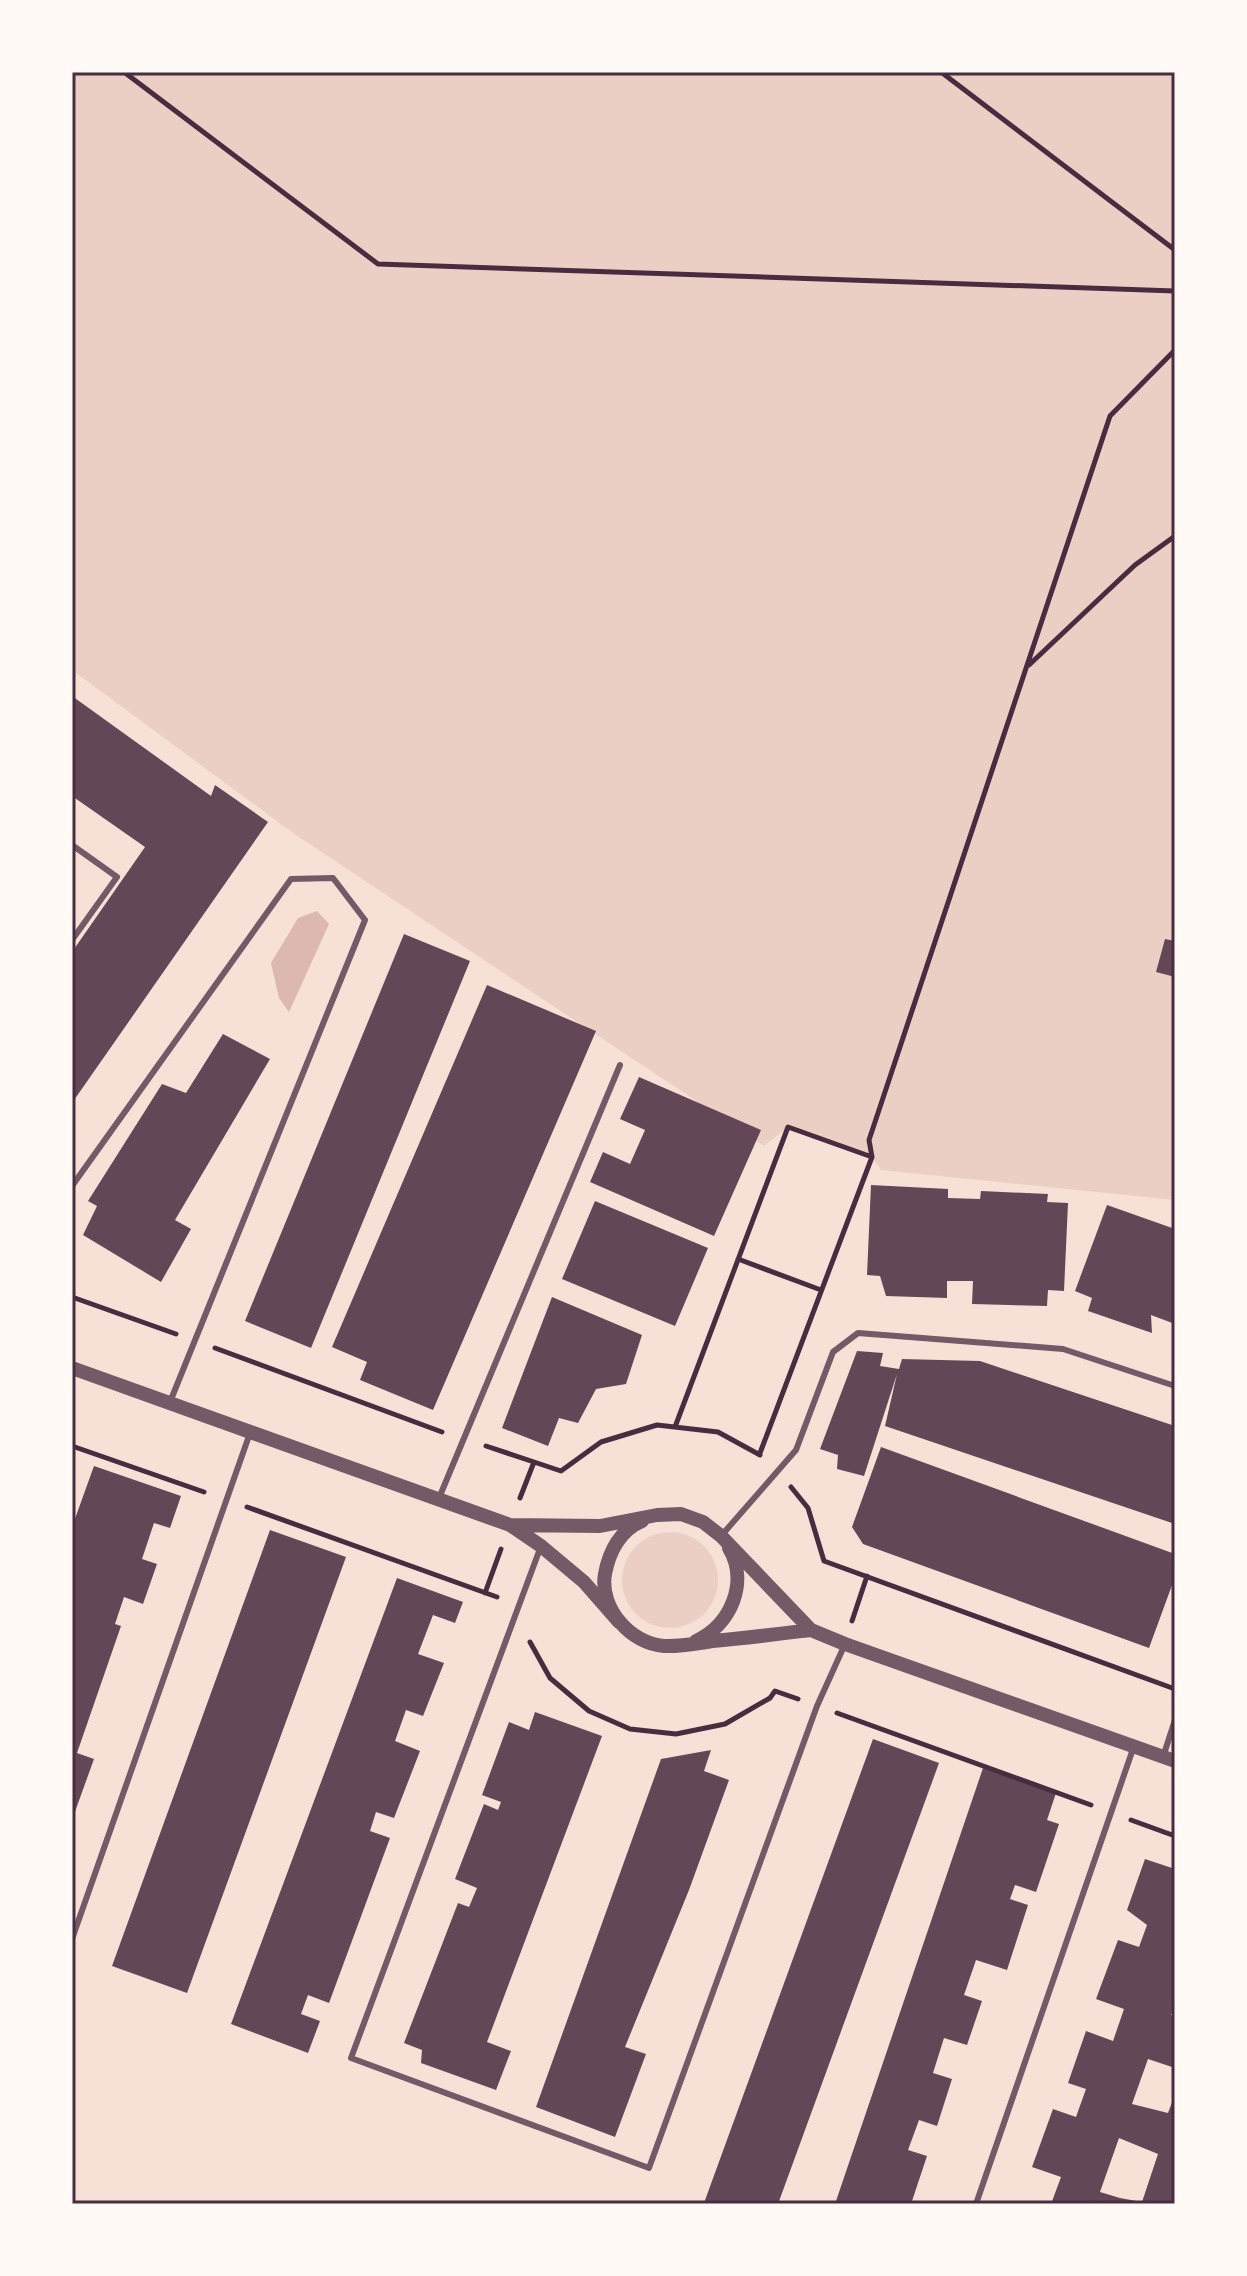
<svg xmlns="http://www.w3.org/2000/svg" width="1247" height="2276" font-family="Karla,sans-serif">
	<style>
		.green { fill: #ebcfc5 }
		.water { fill: #dcb8b0 }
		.building { fill: #644757; fill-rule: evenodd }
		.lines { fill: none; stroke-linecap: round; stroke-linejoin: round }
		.path { stroke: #4a2c40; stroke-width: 5 }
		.service { stroke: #755966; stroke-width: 6 }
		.tertiary { stroke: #755966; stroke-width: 14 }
		.neatline { fill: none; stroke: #4a2c40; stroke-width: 3 }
	</style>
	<rect width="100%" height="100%" fill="#f7e1d7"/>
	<path class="green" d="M 72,72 L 1175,72 L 1175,1200 L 881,1170 L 872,1157 L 788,1127 L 764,1146 L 293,833 L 72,670 Z
		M622 1580a48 48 0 1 1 96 0a48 48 0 1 1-96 0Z"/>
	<path class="water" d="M 317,911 L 329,924 L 289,1012 L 279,998 L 271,963 L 298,918 Z"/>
	<path class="building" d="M 72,696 L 211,796 L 215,785 L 268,822 L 72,1103 L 72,952 L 145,847 L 72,796 Z
		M 404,934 L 470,961 L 311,1348 L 245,1321 Z
		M 1165,939 L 1175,941 L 1175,977 L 1156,972 Z
		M 487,985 L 596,1031 L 433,1410 L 360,1380 L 367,1362 L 332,1347 Z
		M 223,1034 L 270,1059 L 175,1220 L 191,1229 L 161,1282 L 83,1235 L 97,1206 L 88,1201 L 162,1084 L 186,1093 Z
		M 639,1077 L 761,1130 L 714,1236 L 590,1182 L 603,1152 L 630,1164 L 645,1130 L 620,1119 Z
		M 871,1185 L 948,1189 L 948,1198 L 980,1199 L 981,1191 L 1048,1194 L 1047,1202 L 1068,1203 L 1064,1291 L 1048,1290 L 1047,1306 L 972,1304 L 973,1281 L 947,1281 L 947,1298 L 886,1296 L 880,1276 L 867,1275 Z
		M 595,1201 L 708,1248 L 675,1326 L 562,1279 Z
		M 1107,1205 L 1175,1229 L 1175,1324 L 1151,1315 L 1152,1333 L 1088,1311 L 1092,1298 L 1075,1291 Z
		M 552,1297 L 642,1335 L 626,1384 L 596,1389 L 578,1423 L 559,1418 L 548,1446 L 502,1428 Z
		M 857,1351 L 883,1353 L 880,1366 L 899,1369 L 902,1359 L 980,1361 L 1175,1426 L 1175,1524 L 885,1426 L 897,1374 L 864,1476 L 837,1469 L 838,1455 L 820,1449 Z
		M 881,1447 L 1175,1554 L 1175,1577 L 1149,1648 L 863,1544 L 852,1527 Z
		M 94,1466 L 181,1496 L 170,1528 L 154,1523 L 142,1559 L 157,1564 L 143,1604 L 124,1597 L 115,1624 L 121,1626 L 77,1753 L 94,1759 L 72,1820 L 72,1527 Z
		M 270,1530 L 346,1557 L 187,1993 L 112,1966 Z
		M 397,1578 L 463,1602 L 455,1623 L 433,1615 L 418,1654 L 444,1663 L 423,1716 L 406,1710 L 395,1741 L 420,1751 L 394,1818 L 376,1812 L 370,1831 L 390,1838 L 329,2003 L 308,1995 L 301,2014 L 320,2021 L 308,2053 L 231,2024 Z
		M 535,1712 L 602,1736 L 487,2042 L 511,2051 L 496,2090 L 421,2063 L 422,2050 L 404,2043 L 458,1903 L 469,1907 L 477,1888 L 455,1879 L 484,1804 L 498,1810 L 501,1802 L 482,1795 L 509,1722 L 529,1730 Z
		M 873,1739 L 939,1763 L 778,2204 L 704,2203 Z
		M 711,1750 L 704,1771 L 729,1780 L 689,1890 L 625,2047 L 646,2054 L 615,2137 L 536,2107 L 661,1759 Z
		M 983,1768 L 1056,1793 L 1047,1820 L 1059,1824 L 1036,1892 L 1015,1885 L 1010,1899 L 1028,1905 L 1007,1970 L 976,1960 L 964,1995 L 982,2001 L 967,2045 L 944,2038 L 933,2073 L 952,2079 L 937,2126 L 919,2120 L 908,2150 L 927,2156 L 911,2204 L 835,2204 Z
		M 1145,1859 L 1172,1868 L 1175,1859 L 1175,2004 L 1171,2015 L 1175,2017 L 1175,2068 L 1148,2059 L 1132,2104 L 1168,2113 L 1175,2094 L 1175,2204 L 1051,2204 L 1061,2177 L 1032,2167 L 1053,2109 L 1076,2117 L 1086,2089 L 1068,2083 L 1086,2031 L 1113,2041 L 1124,2009 L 1096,1999 L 1118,1940 L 1139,1947 L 1147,1925 L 1127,1910 ZM 1119,2138 L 1158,2154 L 1142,2202 L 1120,2198 L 1100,2192 Z"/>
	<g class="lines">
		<path class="path" d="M 124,72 L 378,264 L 1175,291
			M 941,72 L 1175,250
			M 1029,665 L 1135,565 L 1175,536
			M 872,1157 L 869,1140 L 1110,416 L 1175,350
			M 738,1259 L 821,1290
			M 72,1297 L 176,1334
			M 215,1348 L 442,1432
			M 675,1427 L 788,1127 L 872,1157 L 760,1453
			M 72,1446 L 204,1492
			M 486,1446 L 534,1462 L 520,1498
			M 534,1462 L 561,1471 L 601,1442 L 657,1425 L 718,1432 L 760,1455
			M 791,1487 L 808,1508 L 824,1561 L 1175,1689
			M 247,1507 L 497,1597
			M 485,1593 L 501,1549
			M 852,1621 L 867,1576
			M 530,1642 L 550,1678 L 589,1711 L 630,1729 L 676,1734 L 725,1724 L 770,1698 L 775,1691 L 798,1699
			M 837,1713 L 1091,1805
			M 1131,1820 L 1175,1836"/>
		<path class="service" d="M 72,845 L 117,877 L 72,940
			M 72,1186 L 291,879 L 333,878 L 365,920 L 170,1402
			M 439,1498 L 620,1065
			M 721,1536 L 796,1450 L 833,1352 L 858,1333 L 1063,1349 L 1175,1386
			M 541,1546 L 351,2058 L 649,2168 L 817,1706 L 845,1644
			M 1163,1757 L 1175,1720
			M 72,1939 L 250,1433
			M 976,2204 L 1134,1746"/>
		<path class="tertiary" d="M 72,1368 L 510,1525 L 541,1546 L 584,1582 L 619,1622
			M 642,1521 C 620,1530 609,1552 605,1574 C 599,1608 631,1644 664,1646 C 680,1647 698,1643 713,1641 C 746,1638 778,1634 811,1630
			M 510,1525 L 600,1526 L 657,1515 L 681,1514 L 703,1522 L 721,1536 L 811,1630 L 845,1644 L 1175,1761
			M 696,1641 C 731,1625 749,1582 729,1548"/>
	</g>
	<rect width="1247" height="2276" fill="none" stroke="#fffaf5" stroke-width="148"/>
	<rect x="74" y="74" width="1099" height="2128" class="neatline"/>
</svg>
